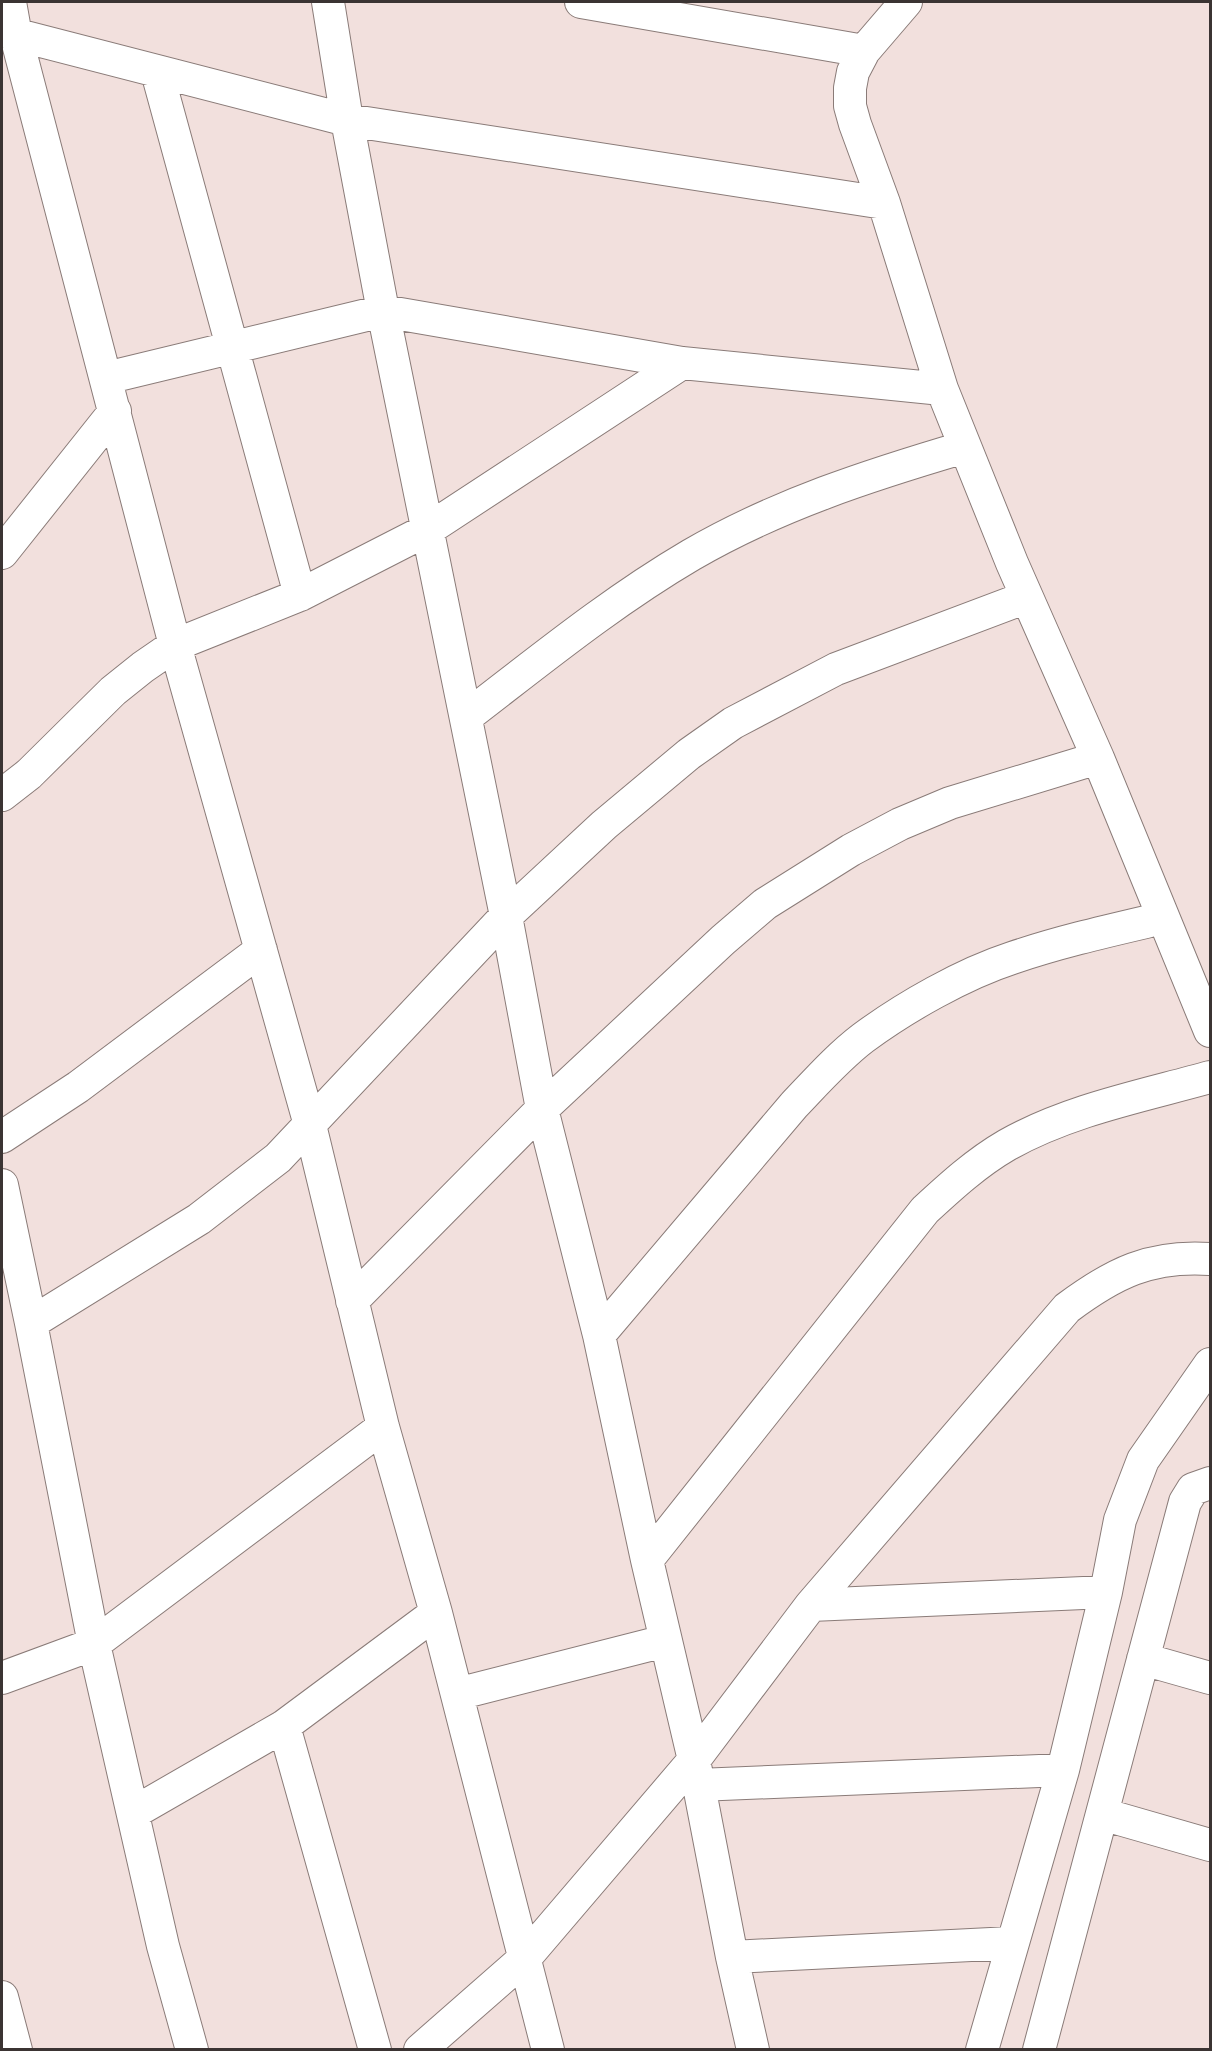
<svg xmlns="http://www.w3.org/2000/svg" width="1212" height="2051" font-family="Mulish,sans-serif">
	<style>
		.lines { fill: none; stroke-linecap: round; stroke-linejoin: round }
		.minor-casing { stroke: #8a7b78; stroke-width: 34 }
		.minor { stroke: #fff; stroke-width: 32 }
	</style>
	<rect width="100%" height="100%" fill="#f2e0dd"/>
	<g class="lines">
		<g class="minor-casing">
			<path id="minor" d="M 10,2 L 16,36 L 175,645 L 310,1125 L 383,1427 L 436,1613 L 548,2050
				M 328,2 L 347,120 L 383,311 L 506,916 L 542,1109 L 599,1335 L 647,1560 L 694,1760 L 732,1957 L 753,2050
				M 581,2 L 864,51
				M 906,2 L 864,51 L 853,72 L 850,88 L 850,106 L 855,124 L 884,203 L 942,389 L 1012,563 L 1098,758 L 1210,1031
				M 2,31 L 347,120 L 884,203
				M 157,72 L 300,595
				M 106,378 L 383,311 L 682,363 L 942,389
				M 2,553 L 115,411
				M 466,717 C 539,661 611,602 691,555 C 777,505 870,475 965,447
				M 2,795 L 29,774 L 113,691 L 143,667 L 175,645 L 300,595 L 427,530 L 682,363
				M 2,1137 L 78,1087 L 261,950
				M 2,1185 L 31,1323 L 94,1644 L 163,1946 L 192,2050
				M 352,1301 L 542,1109 L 723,940 L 765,904 L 851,850 L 900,824 L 950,803 L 1098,758
				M 31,1323 L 199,1219 L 278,1158 L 506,916 L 604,825 L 689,754 L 733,723 L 836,669 L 1027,597
				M 599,1335 L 794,1105 C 816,1082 838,1057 863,1038 C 905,1007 963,974 1012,958 C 1062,941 1112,930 1163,918
				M 647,1560 L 925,1210 C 950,1187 976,1163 1007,1145 C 1069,1110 1142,1096 1210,1077
				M 811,1605 L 1106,1592
				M 1143,1659 L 1210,1678
				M 2,1678 L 94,1644 L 383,1427
				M 457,1694 L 665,1641
				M 284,1726 L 375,2050
				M 698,1785 L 1063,1770
				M 133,1813 L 284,1726 L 436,1613
				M 1102,1814 L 1210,1845
				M 732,1957 L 1011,1943
				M 2,1997 L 16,2050
				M 420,2050 L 525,1958 L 694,1760 L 811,1605 L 1067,1308 C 1114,1273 1150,1255 1210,1259
				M 982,2050 L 1063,1770 L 1106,1592 L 1120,1520 L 1143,1460 L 1210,1364
				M 1039,2050 L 1185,1502 L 1193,1489 L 1210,1483"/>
		</g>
		<use href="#minor" class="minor"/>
	</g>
	<rect width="1212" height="2051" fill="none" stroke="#3b3433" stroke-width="6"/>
</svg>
